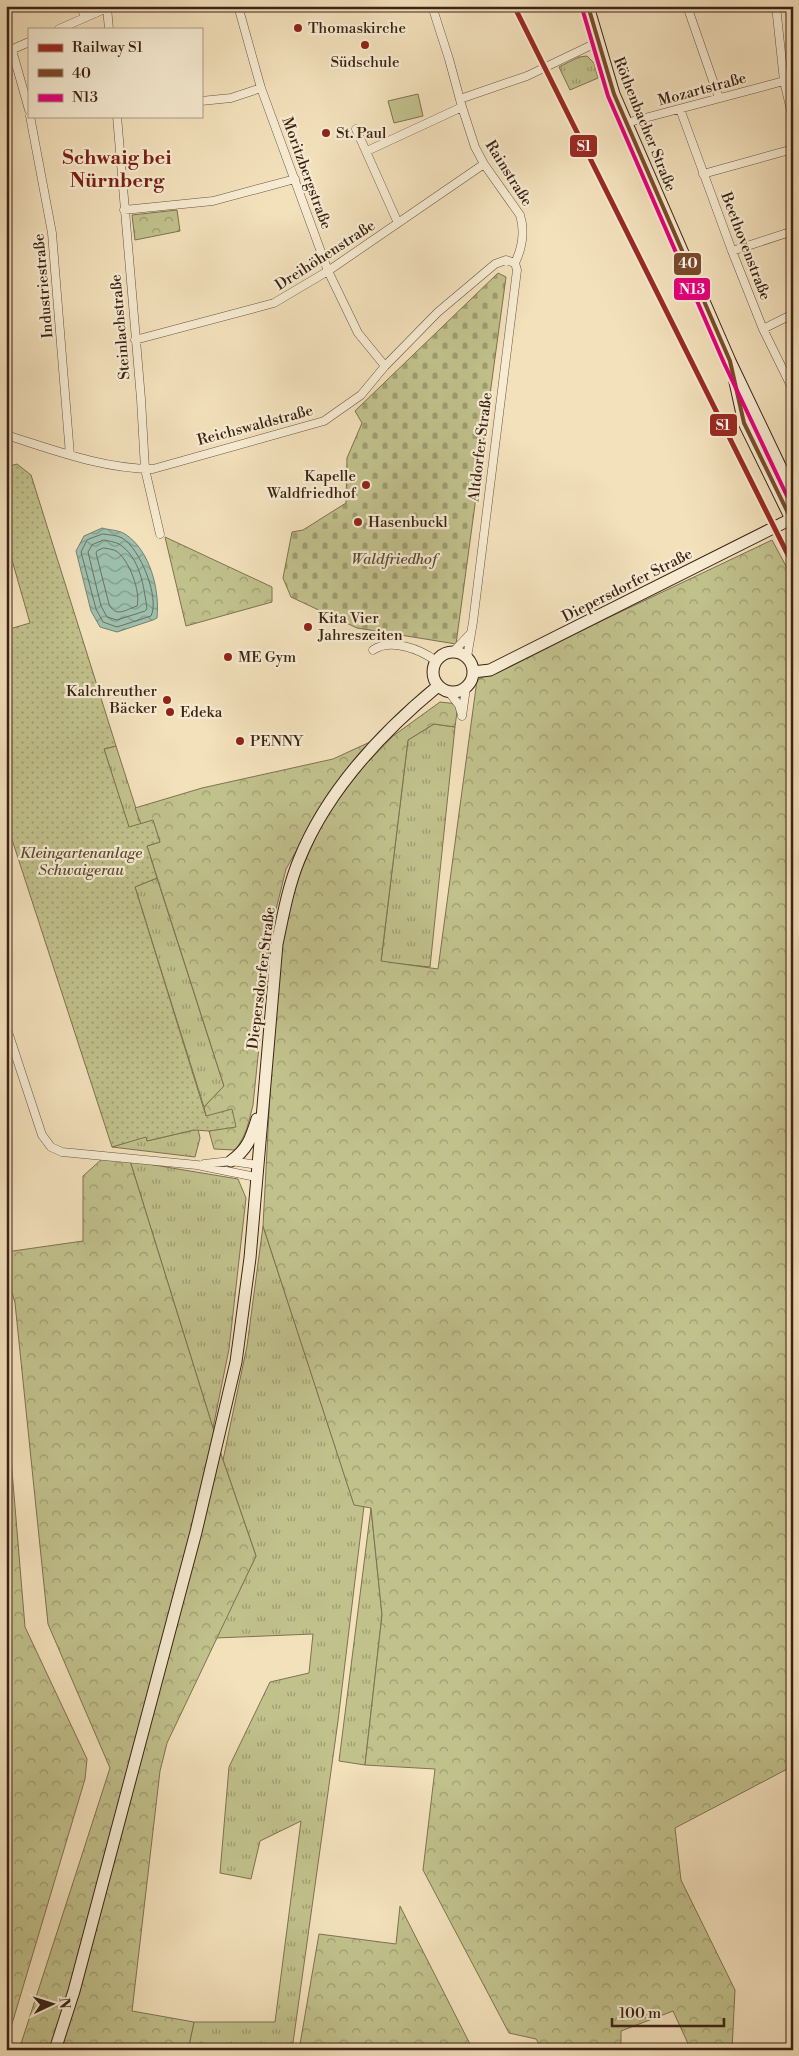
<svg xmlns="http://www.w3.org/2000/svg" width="799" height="2056" font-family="'Libre Bodoni',serif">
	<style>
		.grass { fill: url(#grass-tufts); stroke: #7e7250 }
		.forest { fill: url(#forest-crowns); stroke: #7e7250 }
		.cemetery { fill: url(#cemetery-stones); stroke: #7e7250 }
		.garden { fill: url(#garden-dots); stroke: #7e7250 }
		.pitch { fill: #c1c18c; stroke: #7e7250 }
		.water { fill: url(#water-waves); stroke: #76806f }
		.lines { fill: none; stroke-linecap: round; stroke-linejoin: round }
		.shore { stroke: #6c7060; stroke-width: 1 }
		.street-casing { stroke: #6a523e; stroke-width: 9 }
		.secondary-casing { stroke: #3c2214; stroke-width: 13 }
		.street { stroke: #f7ecd3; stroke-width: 8 }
		.secondary { stroke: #f7ecd3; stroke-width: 11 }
		.bus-1-casing { stroke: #f7ecd3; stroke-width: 8 }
		.bus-2-casing { stroke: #f7ecd3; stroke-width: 8 }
		.bus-1 { stroke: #7a4b2a; stroke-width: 4 }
		.bus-2 { stroke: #e5007d; stroke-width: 4 }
		.rail-1-casing { stroke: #f7ecd3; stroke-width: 9 }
		.rail-1 { stroke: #9a2a23; stroke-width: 5 }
		.poi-dot { fill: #8f2418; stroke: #f7ecd3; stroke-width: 2 }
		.labels { text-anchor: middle; stroke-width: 4.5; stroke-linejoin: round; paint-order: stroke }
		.poi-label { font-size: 15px; fill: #3c2214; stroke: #f7ecd3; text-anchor: start }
		.street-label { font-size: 15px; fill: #3c2214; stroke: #f7ecd3 }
		.park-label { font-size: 15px; font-style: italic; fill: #5d4a32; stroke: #f7ecd3 }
		.district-label { font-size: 20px; font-weight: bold; fill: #7a1f14; stroke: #f7ecd3 }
		.line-badge { stroke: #f7ecd3; stroke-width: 2 }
		.badge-label { font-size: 14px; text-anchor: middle; font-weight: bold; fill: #fff }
	</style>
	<defs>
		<pattern id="grass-tufts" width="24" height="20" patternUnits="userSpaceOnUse" patternTransform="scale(1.25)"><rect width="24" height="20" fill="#c1c18c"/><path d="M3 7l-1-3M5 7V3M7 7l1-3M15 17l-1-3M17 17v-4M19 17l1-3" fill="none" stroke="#9e9c71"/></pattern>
		<pattern id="forest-crowns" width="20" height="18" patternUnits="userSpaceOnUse" patternTransform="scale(1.25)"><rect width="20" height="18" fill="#c1c18c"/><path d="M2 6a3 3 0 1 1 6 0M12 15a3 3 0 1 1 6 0" fill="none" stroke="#9e9c71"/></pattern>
		<pattern id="cemetery-stones" width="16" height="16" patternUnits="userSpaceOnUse" patternTransform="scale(1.25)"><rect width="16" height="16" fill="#c1c18c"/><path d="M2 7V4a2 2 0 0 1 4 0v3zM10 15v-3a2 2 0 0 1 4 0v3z" fill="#9e9c71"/></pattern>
		<pattern id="garden-dots" width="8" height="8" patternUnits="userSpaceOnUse" patternTransform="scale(1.25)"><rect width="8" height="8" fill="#c1c18c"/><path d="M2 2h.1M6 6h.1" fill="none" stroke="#9e9c71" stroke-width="1.8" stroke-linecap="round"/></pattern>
		<pattern id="water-waves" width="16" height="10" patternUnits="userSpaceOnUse" patternTransform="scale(1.25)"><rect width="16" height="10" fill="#9dbeab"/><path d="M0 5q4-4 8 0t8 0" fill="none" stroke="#819a8a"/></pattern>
	</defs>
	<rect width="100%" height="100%" fill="#f3e1bc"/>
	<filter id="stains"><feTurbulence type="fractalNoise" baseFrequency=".004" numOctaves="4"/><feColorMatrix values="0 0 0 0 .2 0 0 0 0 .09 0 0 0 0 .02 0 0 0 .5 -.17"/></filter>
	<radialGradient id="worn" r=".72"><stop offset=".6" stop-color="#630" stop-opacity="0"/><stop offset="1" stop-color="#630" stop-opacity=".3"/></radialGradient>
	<path class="grass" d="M 587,56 L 594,63 L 598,78 L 570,90 L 559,67 L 579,57 Z
		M 434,724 L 455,727 L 430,967 L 381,962 L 408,740 Z
		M 116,746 L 141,824 L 129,828 L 104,749 Z
		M 157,878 L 224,1086 L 204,1107 L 135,887 Z
		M 198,1129 L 200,1138 L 195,1157 L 112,1147 L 146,1136 L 147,1141 Z
		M 130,1161 L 238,1179 L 246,1198 L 229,1349 L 213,1428 Z
		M 263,1226 L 354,1504 L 364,1506 L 338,1721 L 292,2050 L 188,2050 L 194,2022 L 275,2022 L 301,1821 L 260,1841 L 251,1879 L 220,1873 L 229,1767 L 270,1682 L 309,1673 L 313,1634 L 216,1638 L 256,1556 L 223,1460 L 247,1346 Z
		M 371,1508 L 382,1615 L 365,1765 L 339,1761 Z"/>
	<path class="forest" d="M 177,210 L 180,231 L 135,240 L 132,215 Z
		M 165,537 L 272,587 L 272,602 L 186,626 Z
		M 772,540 L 793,579 L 793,1766 L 675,1828 L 681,1880 L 735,1990 L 732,2050 L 691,2050 L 673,2011 L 621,2031 L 621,2050 L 543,2050 L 536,2039 L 509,2033 L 423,1870 L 435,1769 L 365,1765 L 382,1615 L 371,1508 L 354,1505 L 263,1226 L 272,1055 L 282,940 L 295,884 L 325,816 L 364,766 L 393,736 L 440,702 L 458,704 L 455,727 L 434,724 L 408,740 L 381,961 L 438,969 L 477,680 Z
		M 370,742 L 356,758 L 328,795 L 286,869 L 271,930 L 253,1105 C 249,1121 246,1137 235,1150 L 214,1149 L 209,1131 L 236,1126 L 206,1116 L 204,1107 L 224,1086 L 147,846 L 160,842 L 153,821 L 141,824 L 135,808 L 202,788 L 333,759 Z
		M 102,1159 L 130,1161 L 223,1460 L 256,1556 L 167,1743 L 160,1771 L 132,2011 L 194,2022 L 188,2050 L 19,2050 L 110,1768 L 48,1624 L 15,1303 L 6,1270 L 6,1252 L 83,1241 L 83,1176 Z
		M 6,1398 L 25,1627 L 87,1759 L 85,1779 L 6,2044 Z
		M 400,1906 L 473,2050 L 299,2050 L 319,1934 L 396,1944 Z"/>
	<path class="cemetery" d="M 498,273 L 506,277 L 456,644 L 357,628 L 291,597 L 283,578 L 292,532 L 303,530 L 346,503 L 347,458 L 362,423 L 355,411 Z"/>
	<path class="garden" d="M 17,464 L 31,475 L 116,746 L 104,749 L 129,827 L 153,820 L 160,842 L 147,846 L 157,878 L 135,887 L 206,1116 L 232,1109 L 236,1127 L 209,1131 L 194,1130 L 147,1141 L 146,1137 L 112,1147 L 6,821 L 6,630 L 30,623 L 6,539 L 6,467 Z"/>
	<path class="pitch" d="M 418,94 L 423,116 L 394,123 L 388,101 Z"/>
	<path class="water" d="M 102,528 C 109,530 119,530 125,534 C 150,550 160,590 157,618 L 153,620 L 117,632 L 100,627 L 91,611 L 76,551 L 84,536 Z"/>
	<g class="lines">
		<path class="shore" d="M 103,534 C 109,535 117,535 122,538 C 140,548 160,598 151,616 L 117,627 L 103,622 L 96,609 L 81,552 L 87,540 Z
			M 104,540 C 109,541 115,542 119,544 C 140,557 144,587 147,609 L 145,611 L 117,620 L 107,617 L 101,606 L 88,552 L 92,545 Z
			M 104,548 C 108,549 113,549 116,551 C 129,559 141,592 137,606 C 125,610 116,618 109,604 L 96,553 L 97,551 Z"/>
		<g class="street-casing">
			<path id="street" d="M 82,6 L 84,17
				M 238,6 L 261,88 L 328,271 L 358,333 L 385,366
				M 432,6 L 449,59 L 462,107 L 475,147 L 484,164 L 520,215 C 525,231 522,248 515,263
				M 687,6 L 719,98
				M 776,6 L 784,81 L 793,119
				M 107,8 L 109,29
				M 59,29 L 107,8 L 117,6
				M 12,50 L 29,110
				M 6,52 L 29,42
				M 460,99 L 527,76 L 598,42
				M 201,101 L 231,98 L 261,88
				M 680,109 L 732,251 L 763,329 L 793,390
				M 30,116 L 52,233 L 70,455
				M 117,116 L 141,399 L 145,469 L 160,534
				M 626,123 L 784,81
				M 356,129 L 398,223
				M 367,151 L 462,107
				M 703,174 L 793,149
				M 124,210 L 213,201 L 295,179
				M 732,251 L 793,231
				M 763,329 L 793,314
				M 135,340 L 274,303 L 328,271 L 484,164
				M 6,435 C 54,450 103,469 153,469 L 324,421 L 361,395 L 385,366 L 438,312 L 495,264 L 506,260 L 515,263
				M 373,650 C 391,638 420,649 436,661
				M 453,652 L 470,634
				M 467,657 L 473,622 L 517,270 L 515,263
				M 449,692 L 459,705 L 461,712
				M 462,716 L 466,688
				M 6,1026 L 42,1135 L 51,1147 L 62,1152 L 197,1165 L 256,1177
				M 204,1164 L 231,1161 L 258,1165"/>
		</g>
		<g class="secondary-casing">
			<path id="secondary" d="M 588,6 L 614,94 L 730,361 L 793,493
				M 735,382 L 744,423 L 793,523
				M433 672a20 20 0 1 1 40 0a20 20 0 1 1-40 0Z
				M 473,672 L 490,670 L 793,518
				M 231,1161 C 248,1149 251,1138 257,1119
				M 55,2050 L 74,1991 L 196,1532 L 236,1362 L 250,1258 L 277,944 C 283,916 288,887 299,860 C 327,790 381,733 438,686"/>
		</g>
		<use href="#street" class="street"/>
		<use href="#secondary" class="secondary"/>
		<g class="bus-1-casing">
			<path id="bus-1" d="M 588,6 L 614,94 L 730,361 L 744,423 L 791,519"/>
		</g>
		<g class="bus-2-casing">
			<path id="bus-2" d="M 582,8 L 608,96 L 724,363 L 787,496"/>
		</g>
		<use href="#bus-1" class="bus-1"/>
		<use href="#bus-2" class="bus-2"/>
		<g class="rail-1-casing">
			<path id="rail-1" d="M 514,6 L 793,565"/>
		</g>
		<use href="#rail-1" class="rail-1"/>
	</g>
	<g class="poi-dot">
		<circle cx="298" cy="28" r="5"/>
		<circle cx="365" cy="45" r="5"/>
		<circle cx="326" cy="133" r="5"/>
		<circle cx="366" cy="485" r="5"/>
		<circle cx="358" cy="522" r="5"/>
		<circle cx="308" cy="627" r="5"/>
		<circle cx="228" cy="657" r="5"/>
		<circle cx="167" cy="700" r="5"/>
		<circle cx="170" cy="712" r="5"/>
		<circle cx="240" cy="741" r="5"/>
	</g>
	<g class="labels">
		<g class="poi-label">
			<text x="308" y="33">Thomaskirche</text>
			<text x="365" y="67" text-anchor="middle">Südschule</text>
			<text x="336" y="138">St. Paul</text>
			<text x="356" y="481" text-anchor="end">Kapelle<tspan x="356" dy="17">Waldfriedhof</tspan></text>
			<text x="368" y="527">Hasenbuckl</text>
			<text x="318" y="623">Kita Vier<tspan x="318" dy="17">Jahreszeiten</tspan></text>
			<text x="238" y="662">ME Gym</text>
			<text x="157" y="696" text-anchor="end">Kalchreuther<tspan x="157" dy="17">Bäcker</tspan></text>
			<text x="180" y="717">Edeka</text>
			<text x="250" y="746">PENNY</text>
		</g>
		<g class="street-label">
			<text transform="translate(702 89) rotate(-15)" y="5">Mozartstraße</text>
			<text transform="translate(645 124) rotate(68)" y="5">Röthenbacher Straße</text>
			<text transform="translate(307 173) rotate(70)" y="5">Moritzbergstraße</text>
			<text transform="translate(509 173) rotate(58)" y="5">Rainstraße</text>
			<text transform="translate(746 246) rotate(69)" y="5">Beethovenstraße</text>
			<text transform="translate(325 255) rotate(-33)" y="5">Dreihöhenstraße</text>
			<text transform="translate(43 286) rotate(-95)" y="5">Industriestraße</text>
			<text transform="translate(120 327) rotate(-95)" y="5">Steinlachstraße</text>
			<text transform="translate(255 425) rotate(-15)" y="5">Reichswaldstraße</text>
			<text transform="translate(480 447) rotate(-83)" y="5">Altdorfer Straße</text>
			<text transform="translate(627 585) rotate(-27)" y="5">Diepersdorfer Straße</text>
			<text transform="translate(261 978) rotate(-83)" y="5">Diepersdorfer Straße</text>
		</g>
		<g class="park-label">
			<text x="394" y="564">Waldfriedhof</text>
			<text x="81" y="858">Kleingartenanlage<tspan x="81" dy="17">Schwaigerau</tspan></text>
		</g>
		<g class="district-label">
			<text x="117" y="164">Schwaig bei<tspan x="117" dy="23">Nürnberg</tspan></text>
		</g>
	</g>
	<g class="line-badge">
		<rect x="569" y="134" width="29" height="24" rx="5" fill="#9a2a23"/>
		<rect x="673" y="252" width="29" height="24" rx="5" fill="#7a4b2a"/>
		<rect x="673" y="277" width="38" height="24" rx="5" fill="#e5007d"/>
		<rect x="709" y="413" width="29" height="24" rx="5" fill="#9a2a23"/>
	</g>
	<g class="badge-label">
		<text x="584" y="151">S1</text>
		<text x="688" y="268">40</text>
		<text x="692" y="294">N13</text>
		<text x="723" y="430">S1</text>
	</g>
	<rect width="799" height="2056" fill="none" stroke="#f3e1bc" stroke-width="25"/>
	<rect x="8" y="8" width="784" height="2041" fill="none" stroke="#3c2214" stroke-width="2.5"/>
	<rect x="12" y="12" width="774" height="2031" fill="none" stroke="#3c2214"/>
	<rect x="28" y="28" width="175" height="90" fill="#f7ecd3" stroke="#ac9b87"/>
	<rect x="38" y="44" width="25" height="8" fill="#9a2a23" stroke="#ac9b87"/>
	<text x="72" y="52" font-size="15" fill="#3c2214">Railway S1</text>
	<rect x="38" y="69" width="25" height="8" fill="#7a4b2a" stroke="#ac9b87"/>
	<text x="72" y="78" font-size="15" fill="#3c2214">40</text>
	<rect x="38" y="94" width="25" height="8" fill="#e5007d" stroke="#ac9b87"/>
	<text x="72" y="102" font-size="15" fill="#3c2214">N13</text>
	<g transform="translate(52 2004) rotate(86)" stroke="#f7ecd3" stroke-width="4" paint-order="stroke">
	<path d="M0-4L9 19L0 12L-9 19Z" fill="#3c2214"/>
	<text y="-8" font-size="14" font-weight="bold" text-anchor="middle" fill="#3c2214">N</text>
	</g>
	<path d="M612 2018v8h112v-8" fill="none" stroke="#3c2214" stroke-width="2.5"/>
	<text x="619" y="2018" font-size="15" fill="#3c2214" stroke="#f7ecd3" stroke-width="4" paint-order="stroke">100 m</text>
	<rect width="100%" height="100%" filter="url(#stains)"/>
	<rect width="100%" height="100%" fill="url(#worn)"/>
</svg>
